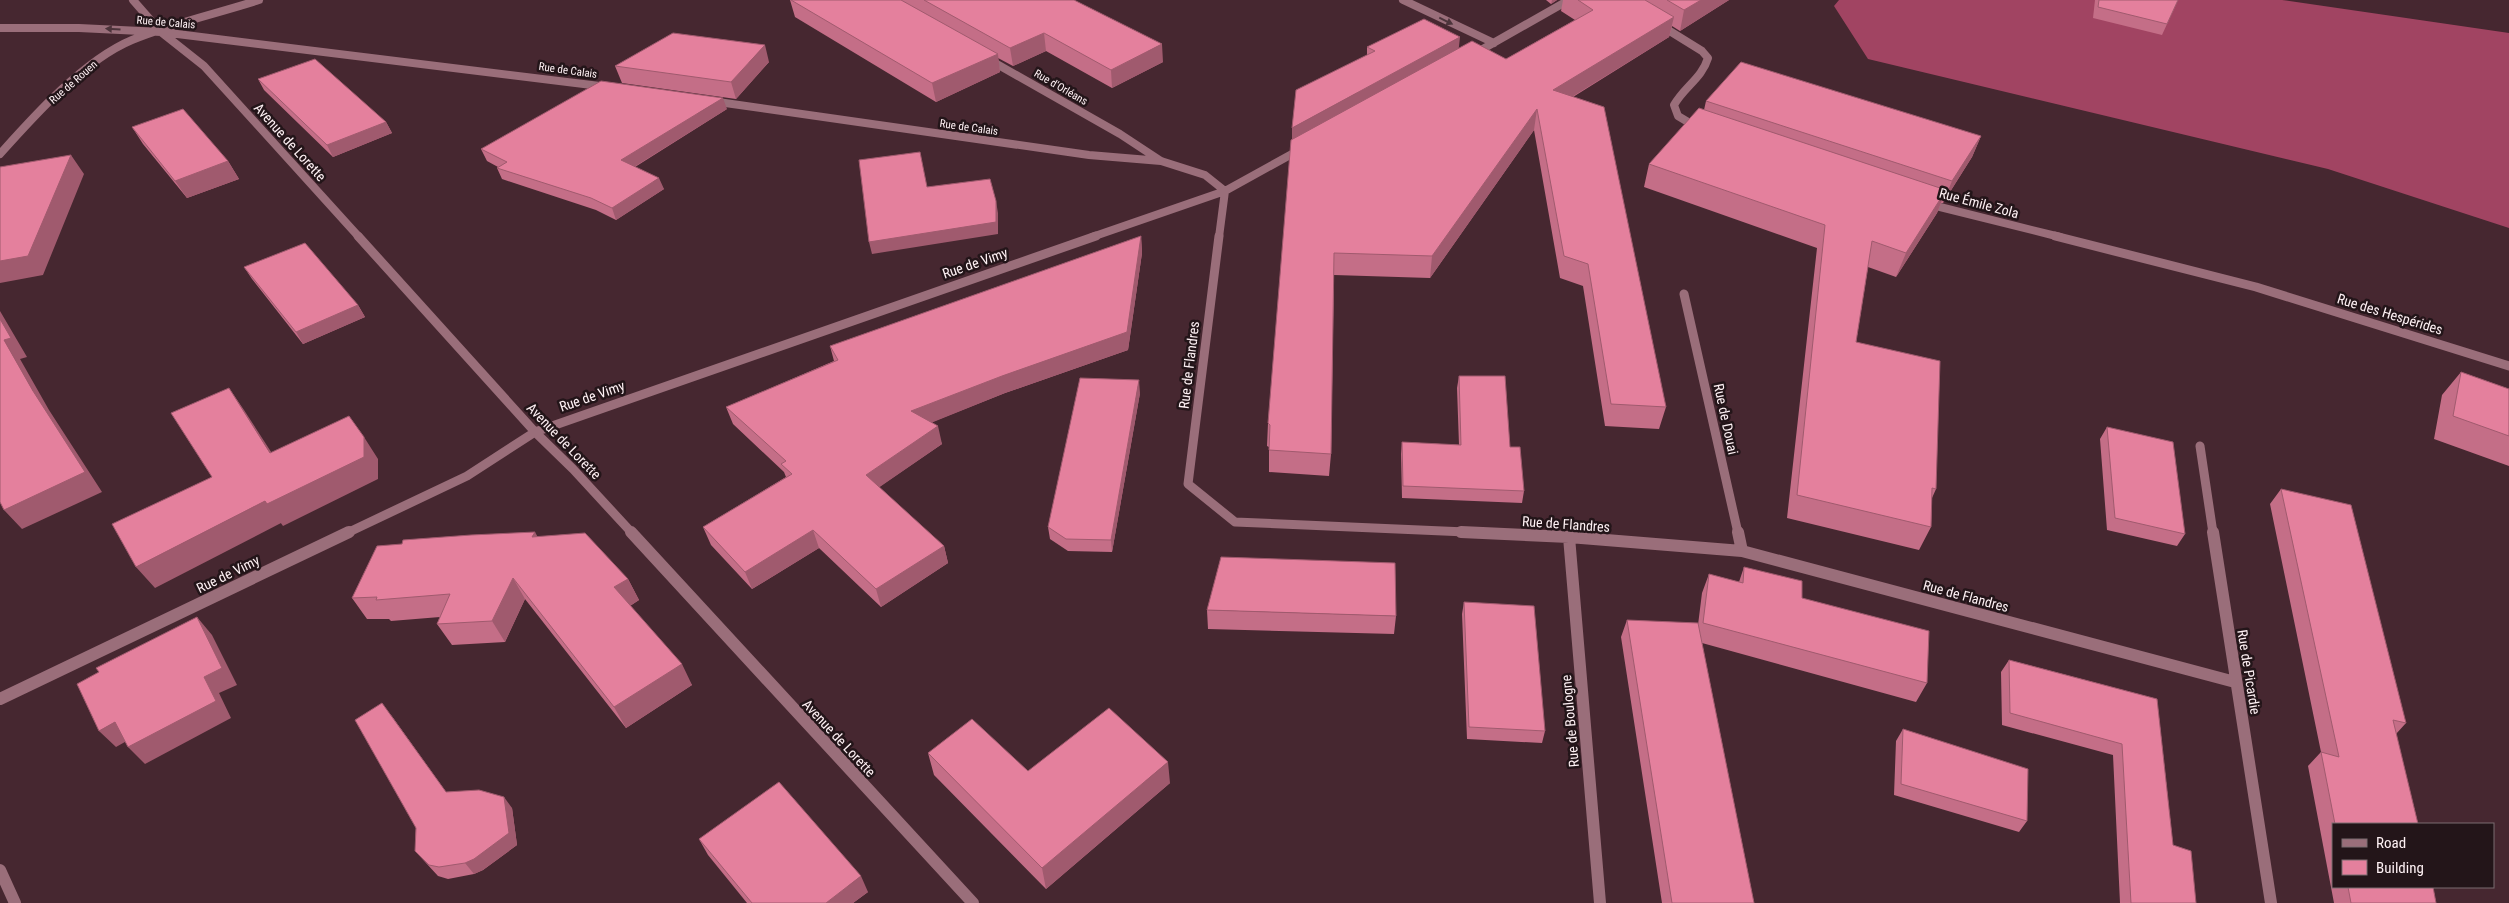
<svg xmlns="http://www.w3.org/2000/svg" width="2509" height="903" font-family="'Roboto Condensed',sans-serif">
	<style>
		.forest { fill: #a14462 }
		.lines { fill: none; stroke-linecap: round; stroke-linejoin: round }
		.minor-far2 { stroke: #9a6e7a; stroke-width: 8 }
		.minor-far1 { stroke: #9a6e7a; stroke-width: 9 }
		.minor { stroke: #9a6e7a; stroke-width: 12 }
		.wall { fill: #c46e87 }
		.shaded-wall { fill: #a05a6e }
		.building { fill: #e4809d; stroke: #a05a6e }
		.oneway { fill: #4d343b }
		.labels { text-anchor: middle; stroke-width: 5; stroke-linejoin: round; paint-order: stroke }
		.far-street-label { font-size: 11px; fill: #fef1f4; stroke: #231519 }
		.street-label { font-size: 14px; fill: #fef1f4; stroke: #231519 }
	</style>
	<rect width="100%" height="100%" fill="#462730"/>
	<path class="forest" d="M 1839,0 L 2282,0 L 2509,33 L 2509,228 L 2328,169 L 1868,59 L 1834,6 Z"/>
	<g class="lines">
		<path class="minor-far2" d="M 133,0 L 161,32 L 204,66 L 359,237
			M 1403,0 L 1494,43
			M 1660,25 L 1702,51 L 1708,58 C 1702,78 1684,87 1674,105 L 1678,116 L 1698,128
			M 0,28 L 79,28 L 161,32 L 608,87
			M 1474,54 L 1569,0
			M 988,59 L 1120,134 L 1161,161 L 1205,175 L 1225,191
			M 711,101 L 1089,155 L 1161,161
			M 0,154 C 34,116 84,60 132,40 C 170,24 219,13 259,0
			M 1928,204 L 2060,237
			M 1092,237 L 1225,191 L 1301,149
			M 1219,237 L 1225,191"/>
		<path class="minor-far1" d="M 358,236 L 535,432 L 573,469 L 632,533
			M 1219,236 L 1188,484 L 1235,522 L 1489,533
			M 2055,236 L 2256,287 L 2509,366
			M 1684,294 L 1738,533
			M 2200,446 L 2213,533
			M 347,533 L 467,476 L 535,432 L 1096,236"/>
		<path class="minor" d="M 631,532 L 973,903
			M 1461,532 L 1569,537 L 1742,551 L 2235,682
			M 1738,532 L 1742,551
			M 2213,532 L 2271,903
			M 1569,537 L 1600,903
			M 0,699 L 349,532
			M 0,870 L 15,903"/>
	</g>
	<path class="wall" d="M 790,0 L 1074,0 L 1163,62 L 1112,88 L 1046,51 L 1013,66 L 998,58 L 1000,72 L 936,102 L 795,17 Z
		M 1546,0 L 1557,0 L 1551,4 Z
		M 1563,0 L 1729,0 L 1680,31 L 1672,26 L 1669,37 L 1573,97 L 1666,407 L 1659,429 L 1605,426 L 1583,286 L 1560,278 L 1534,130 L 1430,278 L 1334,275 L 1331,454 L 1329,476 L 1269,472 L 1269,447 L 1267,446 L 1268,423 L 1367,55 L 1367,47 L 1458,49 L 1506,59 L 1575,20 L 1561,11 Z
		M 2095,0 L 2178,0 L 2162,35 L 2093,18 Z
		M 769,62 L 736,99 L 622,83 L 615,66 Z
		M 258,79 L 386,122 L 392,133 L 333,157 L 264,90 Z
		M 1706,101 L 1981,136 L 1972,157 L 1943,203 L 1941,203 L 1937,213 L 1896,277 L 1868,267 L 1856,342 L 1936,489 L 1932,498 L 1931,527 L 1919,550 L 1787,518 L 1817,248 L 1644,187 L 1649,164 L 1704,110 Z
		M 727,109 L 635,167 L 664,189 L 616,220 L 596,210 L 502,179 L 497,168 L 498,167 L 487,161 L 481,149 Z
		M 132,127 L 228,161 L 239,179 L 187,198 L 143,144 Z
		M 1141,236 L 1142,253 L 1128,350 L 1005,393 L 932,422 L 942,444 L 879,487 L 944,546 L 948,563 L 881,607 L 819,548 L 752,589 L 711,545 L 703,527 L 786,477 L 784,472 L 733,424 L 726,407 L 834,361 L 830,346 Z
		M 244,267 L 358,305 L 365,317 L 303,344 L 252,279 Z
		M 2461,372 L 2509,389 L 2509,466 L 2434,439 L 2442,395 Z
		M 1459,376 L 1510,447 L 1524,491 L 1522,503 L 1402,498 L 1401,454 L 1402,442 L 1459,445 L 1457,388 Z
		M 1140,393 L 1112,552 L 1068,551 L 1050,539 L 1048,527 Z
		M 2107,427 L 2185,534 L 2177,546 L 2107,530 L 2100,439 Z
		M 2281,489 L 2406,723 L 2396,734 L 2418,824 L 2333,824 L 2333,887 L 2433,887 L 2436,903 L 2334,903 L 2308,766 L 2321,752 L 2270,504 Z
		M 538,537 L 628,579 L 639,600 L 630,606 L 692,685 L 626,728 L 525,599 L 505,642 L 452,645 L 437,624 L 440,617 L 391,621 L 389,619 L 367,619 L 352,598 Z
		M 1744,567 L 1802,598 L 1927,683 L 1916,702 L 1702,643 L 1754,903 L 1662,903 L 1621,637 L 1627,620 L 1698,625 L 1702,593 L 1709,574 L 1739,582 Z
		M 1464,602 L 1545,731 L 1542,743 L 1467,739 L 1462,614 Z
		M 1207,610 L 1396,616 L 1394,634 L 1208,629 Z
		M 2009,660 L 2157,699 L 2173,845 L 2196,903 L 2120,903 L 2113,755 L 2002,725 L 2001,672 Z
		M 391,715 L 446,792 L 512,808 L 517,845 L 483,870 L 474,874 L 448,879 L 438,876 L 415,851 L 416,828 Z
		M 1903,729 L 2027,821 L 2019,832 L 1894,795 L 1896,741 Z
		M 928,753 L 1028,771 L 1170,783 L 1046,889 L 934,775 Z
		M 699,839 L 868,892 L 853,903 L 747,903 L 708,855 Z"/>
	<path class="shaded-wall" d="M 1552,0 L 1557,0 L 1551,4 Z
		M 1701,0 L 1729,0 L 1680,31 L 1684,10 Z
		M 1674,17 L 1669,37 L 1549,111 L 1553,90 Z
		M 1044,33 L 1046,51 L 1013,66 L 1010,48 Z
		M 1460,37 L 1458,55 L 1292,147 L 1292,128 Z
		M 1162,44 L 1163,62 L 1112,88 L 1111,70 Z
		M 765,45 L 769,62 L 736,99 L 731,82 Z
		M 998,54 L 1000,72 L 936,102 L 932,83 Z
		M 723,98 L 727,109 L 626,172 L 621,160 Z
		M 1537,109 L 1534,130 L 1430,278 L 1432,256 Z
		M 386,122 L 392,133 L 333,157 L 327,145 Z
		M 1981,136 L 1972,157 L 1943,203 L 1952,181 Z
		M 71,155 L 84,174 L 43,275 L 0,283 L 0,261 Z
		M 228,161 L 239,179 L 187,198 L 175,181 Z
		M 659,178 L 664,189 L 616,220 L 612,208 Z
		M 1946,190 L 1937,213 L 1896,277 L 1906,253 Z
		M 996,201 L 998,213 L 998,234 L 872,254 L 869,242 Z
		M 1141,236 L 1142,253 L 1128,350 L 1005,393 L 916,429 L 911,411 L 1002,376 Z
		M 358,305 L 365,317 L 303,344 L 296,332 Z
		M 0,311 L 27,357 L 20,359 L 49,410 L 102,492 L 22,529 L 4,510 L 33,391 L 4,340 L 0,319 Z
		M 1139,380 L 1140,393 L 1112,552 L 1111,540 Z
		M 229,388 L 244,410 L 286,475 L 270,453 Z
		M 938,426 L 942,444 L 871,493 L 866,475 Z
		M 364,437 L 378,459 L 378,479 L 283,526 L 267,504 Z
		M 265,501 L 281,523 L 155,588 L 136,567 Z
		M 813,530 L 819,548 L 752,589 L 745,572 Z
		M 535,532 L 547,554 L 532,537 Z
		M 944,546 L 948,563 L 881,607 L 876,589 Z
		M 513,578 L 525,599 L 505,642 L 492,621 Z
		M 628,579 L 639,600 L 625,609 L 614,587 Z
		M 197,617 L 212,635 L 237,685 L 219,693 L 231,718 L 145,764 L 128,747 Z
		M 682,664 L 692,685 L 626,728 L 614,707 Z
		M 115,722 L 132,738 L 116,747 L 99,731 Z
		M 1168,762 L 1170,783 L 1046,889 L 1042,868 Z
		M 504,797 L 512,808 L 517,845 L 483,870 L 474,874 L 465,863 Z
		M 861,876 L 868,892 L 853,903 L 826,903 Z"/>
	<path class="building" d="M 791,0 L 901,0 L 998,54 L 932,83 Z
		M 924,0 L 1074,0 L 1162,44 L 1111,70 L 1044,33 L 1010,48 Z
		M 1578,0 L 1645,0 L 1674,17 L 1553,90 L 1604,107 L 1666,407 L 1611,404 L 1588,264 L 1564,256 L 1537,109 L 1432,256 L 1334,253 L 1331,454 L 1269,450 L 1270,425 L 1268,423 L 1291,140 L 1472,41 L 1506,59 L 1593,10 Z
		M 1667,0 L 1701,0 L 1684,10 Z
		M 2099,0 L 2178,0 L 2167,24 L 2098,7 Z
		M 1424,19 L 1460,37 L 1292,128 L 1296,90 L 1375,51 L 1367,47 Z
		M 673,33 L 765,45 L 731,82 L 615,66 Z
		M 315,59 L 386,122 L 327,145 L 258,79 Z
		M 1741,62 L 1981,136 L 1952,181 L 1706,101 Z
		M 601,81 L 723,98 L 621,160 L 659,178 L 612,208 L 591,198 L 497,168 L 507,162 L 481,149 Z
		M 1699,108 L 1946,190 L 1906,253 L 1872,241 L 1856,342 L 1940,361 L 1936,489 L 1932,488 L 1931,527 L 1797,495 L 1825,225 L 1649,164 Z
		M 183,109 L 228,161 L 175,181 L 132,127 Z
		M 920,152 L 927,187 L 990,179 L 996,201 L 996,222 L 869,242 L 859,160 Z
		M 71,155 L 28,256 L 0,261 L 0,167 Z
		M 1141,236 L 1127,332 L 1002,376 L 911,411 L 938,426 L 866,475 L 944,546 L 876,589 L 813,530 L 745,572 L 703,527 L 792,474 L 781,464 L 786,461 L 726,407 L 838,360 L 830,346 Z
		M 305,243 L 358,305 L 296,332 L 244,267 Z
		M 0,319 L 11,338 L 4,340 L 33,391 L 85,472 L 4,510 L 0,502 Z
		M 2461,372 L 2509,389 L 2509,436 L 2453,416 Z
		M 1459,376 L 1505,376 L 1510,447 L 1520,447 L 1524,491 L 1403,486 L 1402,442 L 1461,445 Z
		M 1080,378 L 1139,380 L 1111,540 L 1066,539 L 1048,527 Z
		M 229,388 L 270,453 L 349,416 L 364,437 L 364,457 L 267,504 L 265,501 L 136,567 L 112,524 L 212,477 L 171,413 Z
		M 2107,427 L 2173,442 L 2185,534 L 2115,518 Z
		M 2281,489 L 2351,505 L 2406,723 L 2393,720 L 2418,824 L 2335,824 L 2321,752 L 2339,757 Z
		M 535,532 L 532,537 L 585,533 L 628,579 L 614,587 L 682,664 L 614,707 L 513,578 L 492,621 L 437,624 L 450,594 L 376,600 L 377,597 L 352,598 L 377,546 L 402,544 L 403,540 L 471,535 Z
		M 1221,557 L 1395,563 L 1396,616 L 1207,610 Z
		M 1744,567 L 1802,581 L 1802,598 L 1929,631 L 1927,683 L 1703,623 L 1709,574 L 1743,583 Z
		M 1464,602 L 1534,606 L 1545,731 L 1469,727 Z
		M 197,617 L 222,668 L 204,677 L 216,701 L 128,747 L 115,722 L 99,731 L 77,684 L 99,672 L 96,668 Z
		M 1627,620 L 1698,623 L 1754,903 L 1672,903 Z
		M 2009,660 L 2157,699 L 2173,845 L 2191,851 L 2196,903 L 2131,903 L 2122,744 L 2010,713 Z
		M 382,703 L 446,792 L 479,790 L 504,797 L 509,833 L 474,859 L 465,863 L 439,867 L 429,865 L 415,851 L 416,828 L 355,720 Z
		M 1109,708 L 1168,762 L 1042,868 L 928,753 L 972,719 L 1028,771 Z
		M 1903,729 L 2028,769 L 2027,821 L 1901,784 Z
		M 779,782 L 861,876 L 826,903 L 752,903 L 699,839 Z
		M 2348,887 L 2433,887 L 2436,903 L 2351,903 Z"/>
	<defs><path id="oneway-solid" d="M-6-.8H1V-3.2L6.5 0L1 3.2V.8H-6Z" transform="scale(1.25)"/></defs>
	<g class="oneway">
		<use href="#oneway-solid" transform="translate(1446 21) rotate(26)"/>
		<use href="#oneway-solid" transform="translate(113 29) rotate(-177)"/>
	</g>
	<g class="labels">
		<g class="far-street-label">
			<text transform="translate(166 22) rotate(5)" y="4">Rue de Calais</text>
			<text transform="translate(568 70) rotate(8)" y="4">Rue de Calais</text>
			<text transform="translate(73 82) rotate(-41)" y="4">Rue de Rouen</text>
			<text transform="translate(1061 87) rotate(30)" y="4">Rue d'Orléans</text>
			<text transform="translate(969 127) rotate(8)" y="4">Rue de Calais</text>
		</g>
		<g class="street-label">
			<text transform="translate(290 142) rotate(48)" y="5">Avenue de Lorette</text>
			<text transform="translate(1979 203) rotate(15)" y="5">Rue Émile Zola</text>
			<text transform="translate(975 263) rotate(-19)" y="5">Rue de Vimy</text>
			<text transform="translate(2390 314) rotate(17)" y="5">Rue des Hespérides</text>
			<text transform="translate(1189 365) rotate(-83)" y="5">Rue de Flandres</text>
			<text transform="translate(592 396) rotate(-19)" y="5">Rue de Vimy</text>
			<text transform="translate(1726 419) rotate(78)" y="5">Rue de Douai</text>
			<text transform="translate(564 441) rotate(46)" y="5">Avenue de Lorette</text>
			<text transform="translate(1566 524) rotate(4)" y="5">Rue de Flandres</text>
			<text transform="translate(228 574) rotate(-26)" y="5">Rue de Vimy</text>
			<text transform="translate(1966 596) rotate(15)" y="5">Rue de Flandres</text>
			<text transform="translate(2249 672) rotate(81)" y="5">Rue de Picardie</text>
			<text transform="translate(1570 721) rotate(-95)" y="5">Rue de Boulogne</text>
			<text transform="translate(839 738) rotate(47)" y="5">Avenue de Lorette</text>
		</g>
	</g>
	<rect x="2332" y="823" width="162" height="65" fill="#231519" stroke="#7b6d71"/>
	<rect x="2342" y="839" width="25" height="8" fill="#9a6e7a" stroke="#7b6d71"/>
	<text x="2376" y="848" font-size="15" fill="#fef1f4">Road</text>
	<rect x="2342" y="860" width="25" height="15" fill="#e4809d" stroke="#7b6d71"/>
	<text x="2376" y="873" font-size="15" fill="#fef1f4">Building</text>
</svg>
